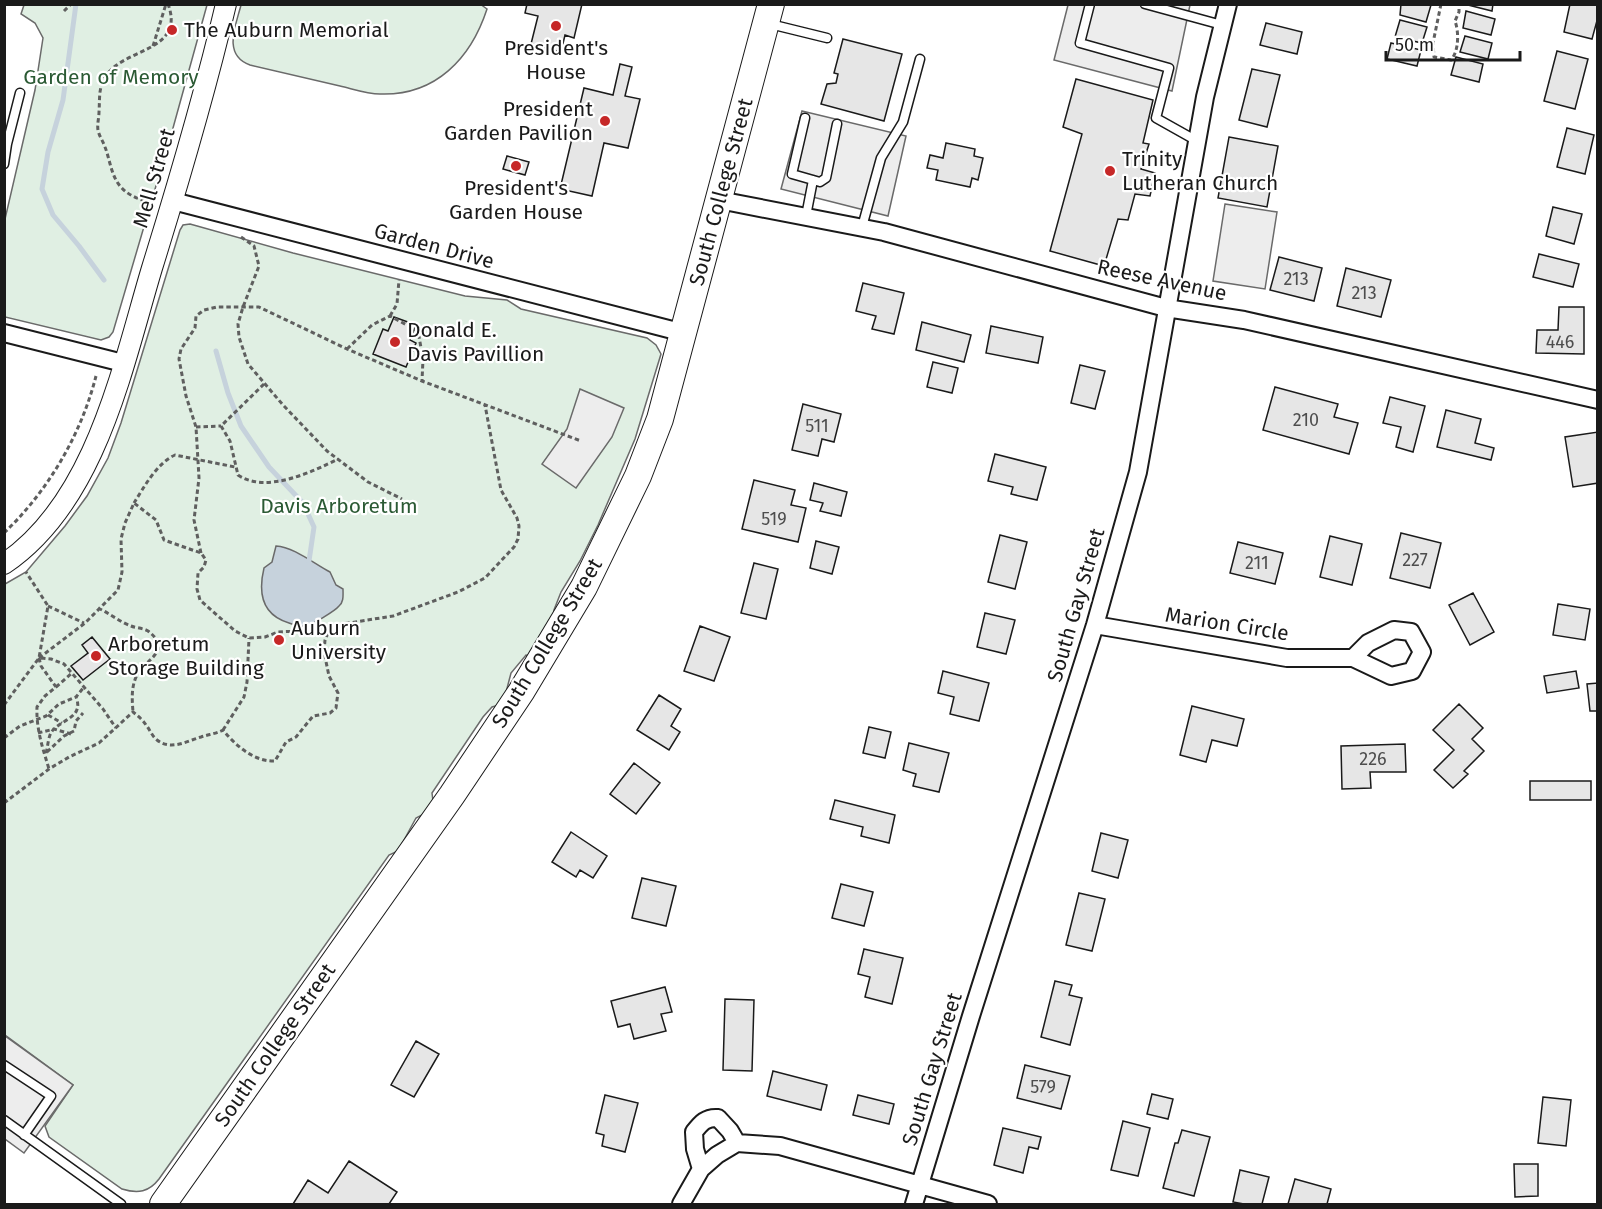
<svg xmlns="http://www.w3.org/2000/svg" width="1602" height="1209" font-family="'Fira Sans',sans-serif">
	<style>
		.green { fill: #e0efe3; stroke: #6a6a6a; stroke-width: 1.5 }
		.parking { fill: #ededed; stroke: #6a6a6a; stroke-width: 1.5 }
		.water { fill: #c6d2dc; stroke: #6a6a6a; stroke-width: 1.5 }
		.lines { fill: none; stroke-linecap: round; stroke-linejoin: round }
		.stream { stroke: #c6d2dc; stroke-width: 5 }
		.building { fill: #e6e6e6; stroke: #1a1a1a; stroke-width: 1.5 }
		.service-casing { stroke: #1a1a1a; stroke-width: 11 }
		.minor-casing { stroke: #1a1a1a; stroke-width: 20 }
		.tertiary-casing { stroke: #1a1a1a; stroke-width: 22 }
		.primary-casing { stroke: #1a1a1a; stroke-width: 28 }
		.path { stroke: #5f5f5f; stroke-width: 3; stroke-dasharray: 4.5 3; stroke-linecap: butt }
		.service { stroke: #fff; stroke-width: 8 }
		.minor { stroke: #fff; stroke-width: 16 }
		.tertiary { stroke: #fff; stroke-width: 20 }
		.primary { stroke: #fff; stroke-width: 26 }
		.poi-dot { fill: #c62828; stroke: #fff; stroke-width: 2 }
		.labels { text-anchor: middle; stroke-width: 4.5; stroke-linejoin: round; paint-order: stroke }
		.number-label { font-size: 18px; fill: #4d4d4d }
		.poi-label { font-size: 21px; fill: #1a1a1a; stroke: #fff; text-anchor: start }
		.park-label { font-size: 21px; fill: #2b5a34; stroke: #fff }
		.street-label { font-size: 21px; fill: #1a1a1a; stroke: #fff }
	</style>
	<rect width="100%" height="100%" fill="#fff"/>
	<path class="green" d="M 480,4 L 487,9 C 471,58 436,96 380,94 C 367,94 353,89 340,86 C 310,79 280,72 250,65 C 222,55 236,25 241,5 Z
		M 24,5 L 207,5 L 173,128 L 113,332 L 109,337 L 101,340 L 5,317 L 5,219 L 35,90 L 43,38 L 35,23 L 21,14 Z
		M 190,224 L 293,253 L 465,296 L 507,300 L 521,309 L 647,338 L 656,345 L 661,354 L 635,439 L 598,525 L 580,561 L 561,592 L 554,610 L 553,627 L 540,658 L 526,655 L 511,673 L 503,704 L 492,707 L 483,717 L 432,793 L 433,801 L 424,814 L 416,818 L 398,851 L 389,855 L 159,1179 C 149,1192 138,1194 122,1189 L 49,1137 L 45,1126 L 73,1085 L 5,1035 L 5,584 L 26,572 L 65,526 L 87,496 L 108,458 L 121,423 L 180,230 L 183,225 Z"/>
	<path class="parking" d="M 1068,5 L 1190,5 L 1172,91 L 1054,60 Z
		M 802,111 L 906,136 L 888,216 L 781,189 Z
		M 1225,204 L 1277,212 L 1265,289 L 1213,281 Z
		M 580,389 L 624,408 L 612,437 L 576,488 L 542,464 L 567,429 Z
		M 5,1036 L 73,1085 L 24,1153 L 5,1139 Z"/>
	<path class="water" d="M 276,546 C 294,547 313,563 330,572 L 336,585 L 343,589 C 343,595 344,602 339,606 C 335,611 313,624 307,626 C 303,627 294,625 289,623 C 262,615 258,593 264,568 L 272,562 Z"/>
	<g class="lines">
		<path class="stream" d="M 76,4 L 63,100 L 48,152 L 42,189 L 53,215 L 79,246 L 104,280
			M 216,351 L 228,393 L 241,426 L 269,467 L 303,503 L 314,527 L 309,561"/>
	</g>
	<path class="building" d="M 527,4 L 582,4 L 574,38 L 565,35 L 561,52 L 531,44 L 538,16 L 525,13 Z
		M 1401,4 L 1431,5 L 1426,22 L 1400,15 Z
		M 1464,4 L 1493,4 L 1492,11 Z
		M 1570,4 L 1598,4 L 1598,17 L 1592,39 L 1564,32 Z
		M 1466,11 L 1495,19 L 1491,35 L 1463,28 Z
		M 1400,20 L 1427,27 L 1422,43 L 1395,37 Z
		M 1266,23 L 1302,32 L 1297,54 L 1260,45 Z
		M 1465,36 L 1492,43 L 1488,59 L 1460,52 Z
		M 843,39 L 902,54 L 884,121 L 821,104 L 827,84 L 836,83 L 838,74 L 834,73 Z
		M 1391,43 L 1421,50 L 1417,66 L 1387,59 Z
		M 1557,51 L 1588,59 L 1575,109 L 1544,101 Z
		M 1456,57 L 1483,64 L 1479,82 L 1451,75 Z
		M 620,64 L 632,67 L 625,96 L 640,99 L 628,148 L 604,143 L 592,196 L 560,189 L 584,88 L 613,95 Z
		M 1252,69 L 1280,75 L 1267,127 L 1239,120 Z
		M 1076,79 L 1153,100 L 1143,143 L 1149,144 L 1141,169 L 1155,173 L 1150,196 L 1135,194 L 1128,220 L 1118,219 L 1104,266 L 1050,251 L 1082,134 L 1063,127 Z
		M 1567,128 L 1594,135 L 1585,174 L 1557,167 Z
		M 1229,137 L 1278,146 L 1267,207 L 1218,198 Z
		M 946,143 L 975,149 L 974,156 L 983,158 L 978,180 L 972,178 L 970,187 L 936,180 L 938,170 L 927,168 L 930,155 L 943,158 Z
		M 507,156 L 529,162 L 525,175 L 503,169 Z
		M 1553,207 L 1582,214 L 1574,244 L 1546,236 Z
		M 1539,254 L 1579,264 L 1573,287 L 1533,277 Z
		M 1279,257 L 1322,268 L 1314,301 L 1270,290 Z
		M 1346,268 L 1391,280 L 1381,317 L 1337,306 Z
		M 863,283 L 904,293 L 894,334 L 872,329 L 876,316 L 856,311 Z
		M 1559,307 L 1584,307 L 1584,354 L 1536,353 L 1537,330 L 1558,330 Z
		M 394,317 L 416,325 L 410,340 L 416,343 L 406,367 L 373,354 L 383,329 L 388,331 Z
		M 922,322 L 971,335 L 964,362 L 916,350 Z
		M 991,326 L 1043,337 L 1038,363 L 986,353 Z
		M 933,362 L 958,368 L 952,393 L 927,387 Z
		M 1080,365 L 1105,371 L 1095,409 L 1071,403 Z
		M 1275,387 L 1338,404 L 1334,417 L 1358,423 L 1349,454 L 1263,430 Z
		M 1390,397 L 1425,406 L 1413,452 L 1396,447 L 1401,427 L 1383,423 Z
		M 803,404 L 841,414 L 834,442 L 822,439 L 818,456 L 792,450 Z
		M 1446,410 L 1481,419 L 1475,443 L 1494,448 L 1491,460 L 1437,447 Z
		M 1598,432 L 1598,483 L 1573,487 L 1565,437 Z
		M 995,454 L 1046,467 L 1037,500 L 1011,494 L 1013,487 L 988,481 Z
		M 754,480 L 795,490 L 791,505 L 806,508 L 798,542 L 742,529 Z
		M 814,483 L 847,492 L 841,516 L 820,511 L 823,503 L 810,500 Z
		M 1401,533 L 1441,543 L 1430,588 L 1390,578 Z
		M 1000,535 L 1027,542 L 1015,589 L 988,582 Z
		M 1330,536 L 1362,544 L 1352,585 L 1320,577 Z
		M 816,541 L 839,547 L 832,574 L 810,568 Z
		M 1238,542 L 1283,553 L 1275,584 L 1230,573 Z
		M 754,563 L 778,569 L 766,619 L 741,613 Z
		M 1473,593 L 1494,632 L 1470,645 L 1449,605 Z
		M 1558,604 L 1590,609 L 1585,640 L 1553,635 Z
		M 985,613 L 1015,620 L 1006,654 L 977,647 Z
		M 700,626 L 730,637 L 714,681 L 684,671 Z
		M 92,637 L 110,659 L 83,680 L 71,666 L 88,653 L 82,645 Z
		M 943,671 L 989,683 L 979,721 L 950,714 L 954,697 L 938,693 Z
		M 1576,671 L 1579,688 L 1547,693 L 1544,676 Z
		M 1598,683 L 1598,711 L 1590,711 L 1587,684 Z
		M 659,695 L 681,709 L 671,726 L 680,732 L 669,750 L 637,730 Z
		M 1459,704 L 1483,728 L 1472,739 L 1484,751 L 1464,771 L 1468,774 L 1453,788 L 1434,770 L 1454,750 L 1433,730 Z
		M 1192,706 L 1244,719 L 1237,746 L 1212,740 L 1206,762 L 1180,755 Z
		M 869,727 L 891,732 L 885,758 L 863,753 Z
		M 909,743 L 949,753 L 939,792 L 913,786 L 916,774 L 903,770 Z
		M 1405,744 L 1406,772 L 1370,772 L 1371,788 L 1342,789 L 1341,746 Z
		M 634,763 L 660,783 L 636,814 L 610,794 Z
		M 1530,781 L 1591,781 L 1591,800 L 1530,800 Z
		M 835,800 L 895,815 L 889,843 L 861,836 L 863,827 L 830,819 Z
		M 571,832 L 607,856 L 593,878 L 580,870 L 576,877 L 552,862 Z
		M 1101,833 L 1128,840 L 1118,878 L 1092,871 Z
		M 642,878 L 676,886 L 666,926 L 632,918 Z
		M 841,884 L 873,892 L 864,926 L 832,918 Z
		M 1079,893 L 1105,899 L 1092,951 L 1066,945 Z
		M 864,949 L 903,958 L 892,1004 L 865,997 L 870,977 L 858,974 Z
		M 1055,981 L 1072,985 L 1069,995 L 1082,998 L 1070,1045 L 1041,1037 Z
		M 665,987 L 672,1012 L 661,1014 L 666,1031 L 634,1039 L 630,1024 L 618,1027 L 611,1001 Z
		M 725,999 L 754,1000 L 752,1071 L 723,1070 Z
		M 416,1041 L 439,1054 L 414,1097 L 391,1085 Z
		M 1025,1065 L 1070,1076 L 1061,1109 L 1017,1098 Z
		M 773,1071 L 827,1085 L 821,1110 L 767,1096 Z
		M 1152,1094 L 1173,1099 L 1168,1119 L 1147,1114 Z
		M 605,1095 L 638,1103 L 625,1152 L 602,1146 L 604,1135 L 596,1133 Z
		M 858,1095 L 894,1104 L 889,1124 L 853,1115 Z
		M 1543,1097 L 1571,1100 L 1566,1146 L 1538,1143 Z
		M 1123,1121 L 1150,1128 L 1138,1176 L 1111,1170 Z
		M 1003,1128 L 1041,1137 L 1038,1149 L 1029,1147 L 1023,1173 L 994,1165 Z
		M 1182,1130 L 1210,1137 L 1194,1196 L 1163,1188 L 1175,1143 L 1178,1143 Z
		M 349,1161 L 397,1192 L 389,1204 L 293,1204 L 308,1180 L 328,1193 Z
		M 1514,1164 L 1538,1164 L 1538,1196 L 1515,1197 Z
		M 1240,1170 L 1269,1177 L 1262,1204 L 1244,1204 L 1233,1202 Z
		M 1295,1179 L 1331,1189 L 1327,1204 L 1288,1204 Z"/>
	<g class="lines">
		<g class="service-casing">
			<path id="service" d="M 1090,4 L 1080,43 L 1169,68 L 1156,118 L 1197,141
				M 1145,4 L 1222,25
				M 770,24 L 827,38
				M 805,118 L 792,174 L 813,180
				M 4,164 L 7,144 L 20,93
				M 806,216 L 813,180 L 820,182 L 826,178 L 837,124
				M 862,227 L 881,158 L 903,122 L 920,59
				M 4,1065 L 51,1096 L 24,1135
				M 4,1120 L 121,1204"/>
		</g>
		<g class="minor-casing">
			<path id="minor" d="M 719,200 L 884,232 L 1166,308 L 1244,320 L 1598,400
				M 173,201 L 684,333
				M 4,333 L 123,363
				M 1095,625 L 1287,658 L 1353,658
				M 1394,630 L 1411,632 L 1422,652 L 1412,671 L 1391,676 L 1353,658 L 1368,643 Z
				M 701,1169 L 695,1149 L 694,1132 C 701,1123 706,1117 718,1118 L 730,1131 L 737,1143
				M 681,1204 L 701,1169 L 717,1155 L 737,1143 L 780,1146 L 988,1204
				M 914,1204 L 971,1016 L 1095,625 L 1138,472 L 1205,97 L 1228,4"/>
		</g>
		<g class="tertiary-casing">
			<path id="tertiary" d="M 4,564 C 96,502 122,368 152,268 C 179,181 205,93 226,4"/>
		</g>
		<g class="primary-casing">
			<path id="primary" d="M 163,1204 L 452,795 L 521,692 L 584,587 L 638,476 L 660,419 L 771,4"/>
		</g>
		<path class="path" d="M 1441,4 L 1433,43 L 1434,57 L 1451,60 C 1459,51 1459,32 1455,21 L 1459,12 L 1459,4
			M 64,11 L 71,4
			M 153,46 L 166,4
			M 152,204 C 140,199 128,196 120,186 C 111,175 110,160 105,147 C 103,141 99,136 98,130 C 97,124 99,118 99,112 C 100,98 98,88 106,76 C 123,48 186,52 168,4
			M 241,237 L 254,246 L 259,266 L 243,307 L 238,324 L 239,337 L 248,364 L 283,405 L 327,451 L 368,482 L 402,499
			M 390,316 L 397,304 L 399,280
			M 347,349 L 372,325 L 390,316 L 418,331 L 423,359 L 422,381
			M 264,384 L 221,426 L 230,441 L 238,475 C 266,494 312,472 338,459
			M 196,427 L 221,426
			M 134,503 C 144,487 157,463 175,455 L 235,467
			M 4,533 C 48,491 81,435 96,376
			M 201,553 L 194,520 L 199,478 L 196,427 L 186,396 L 179,359 L 181,349 L 195,328 L 196,316 L 204,310 L 217,307 L 259,307 L 347,349 L 422,381 L 581,441
			M 48,606 L 84,623
			M 98,608 C 109,613 120,622 131,626 C 136,628 143,628 148,631 C 174,651 144,660 137,675 C 131,687 132,699 133,712
			M 39,658 L 85,623 L 118,590 L 122,572 L 121,539 L 125,523 L 134,503 L 156,520 L 164,540 L 201,553 L 206,560 L 204,567 L 198,573 L 197,589 L 200,600 L 235,631 L 249,638 L 265,637 L 278,632 L 298,631 L 393,616 L 458,592 L 485,578 L 514,547 L 518,539 L 519,526 L 517,518 L 501,490 L 485,405
			M 39,658 L 41,666 L 56,687 L 45,696 L 37,707 C 36,729 43,749 49,769
			M 41,658 L 51,659 L 64,664 L 103,709 L 116,728
			M 56,687 L 72,673
			M 4,705 L 39,658 L 48,606 L 26,572
			M 48,715 L 62,723
			M 223,730 L 244,697 L 247,682 L 249,638
			M 38,733 L 54,729 L 71,734
			M 4,738 L 20,726 L 46,716 L 59,704 L 76,697 L 84,687
			M 47,752 L 64,736 L 74,731 L 76,721 L 83,713
			M 46,753 C 48,747 48,735 53,730 C 63,719 84,717 76,697
			M 4,803 L 49,769 L 69,757 L 99,743 L 133,712 C 138,716 143,720 146,725 C 150,730 152,736 157,740 C 171,751 187,741 201,737 C 210,734 215,734 223,730 C 235,745 254,762 275,761 L 286,742 L 296,737 L 313,716 L 330,713 L 336,708 L 337,700 L 338,693 L 329,676 L 324,652 L 325,640 L 331,626"/>
		<use href="#service" class="service"/>
		<use href="#minor" class="minor"/>
		<use href="#tertiary" class="tertiary"/>
		<use href="#primary" class="primary"/>
	</g>
	<g class="poi-dot">
		<circle cx="556" cy="26" r="6"/>
		<circle cx="172" cy="30" r="6"/>
		<circle cx="605" cy="121" r="6"/>
		<circle cx="516" cy="166" r="6"/>
		<circle cx="1110" cy="171" r="6"/>
		<circle cx="395" cy="342" r="6"/>
		<circle cx="279" cy="640" r="6"/>
		<circle cx="96" cy="656" r="6"/>
	</g>
	<g class="labels">
		<g class="number-label">
			<text x="1296" y="285">213</text>
			<text x="1364" y="299">213</text>
			<text x="1560" y="348">446</text>
			<text x="1306" y="426">210</text>
			<text x="817" y="432">511</text>
			<text x="774" y="525">519</text>
			<text x="1415" y="566">227</text>
			<text x="1257" y="569">211</text>
			<text x="1373" y="765">226</text>
			<text x="1043" y="1093">579</text>
		</g>
		<g class="poi-label">
			<text x="184" y="37">The Auburn Memorial</text>
			<text x="556" y="55" text-anchor="middle">President's<tspan x="556" dy="24">House</tspan></text>
			<text x="593" y="116" text-anchor="end">President<tspan x="593" dy="24">Garden Pavilion</tspan></text>
			<text x="1122" y="166">Trinity<tspan x="1122" dy="24">Lutheran Church</tspan></text>
			<text x="516" y="195" text-anchor="middle">President's<tspan x="516" dy="24">Garden House</tspan></text>
			<text x="407" y="337">Donald E.<tspan x="407" dy="24">Davis Pavillion</tspan></text>
			<text x="291" y="635">Auburn<tspan x="291" dy="24">University</tspan></text>
			<text x="108" y="651">Arboretum<tspan x="108" dy="24">Storage Building</tspan></text>
		</g>
		<g class="park-label">
			<text x="111" y="84">Garden of Memory</text>
			<text x="339" y="513">Davis Arboretum</text>
		</g>
		<g class="street-label">
			<text transform="translate(154 178) rotate(-74)" y="7">Mell Street</text>
			<text transform="translate(721 192) rotate(-75)" y="7">South College Street</text>
			<text transform="translate(434 246) rotate(15)" y="7">Garden Drive</text>
			<text transform="translate(1162 280) rotate(12)" y="7">Reese Avenue</text>
			<text transform="translate(1076 605) rotate(-74)" y="7">South Gay Street</text>
			<text transform="translate(1227 624) rotate(9)" y="7">Marion Circle</text>
			<text transform="translate(547 643) rotate(-59)" y="7">South College Street</text>
			<text transform="translate(275 1045) rotate(-55)" y="7">South College Street</text>
			<text transform="translate(932 1069) rotate(-73)" y="7">South Gay Street</text>
		</g>
	</g>
	<rect width="1602" height="1209" fill="none" stroke="#1a1a1a" stroke-width="12"/>
	<path d="M1386 51v9h134v-9" fill="none" stroke="#1a1a1a" stroke-width="3"/>
	<text x="1395" y="51" font-size="18" fill="#1a1a1a" stroke="#ffffff" stroke-width="4.5" paint-order="stroke">50 m</text>
</svg>
